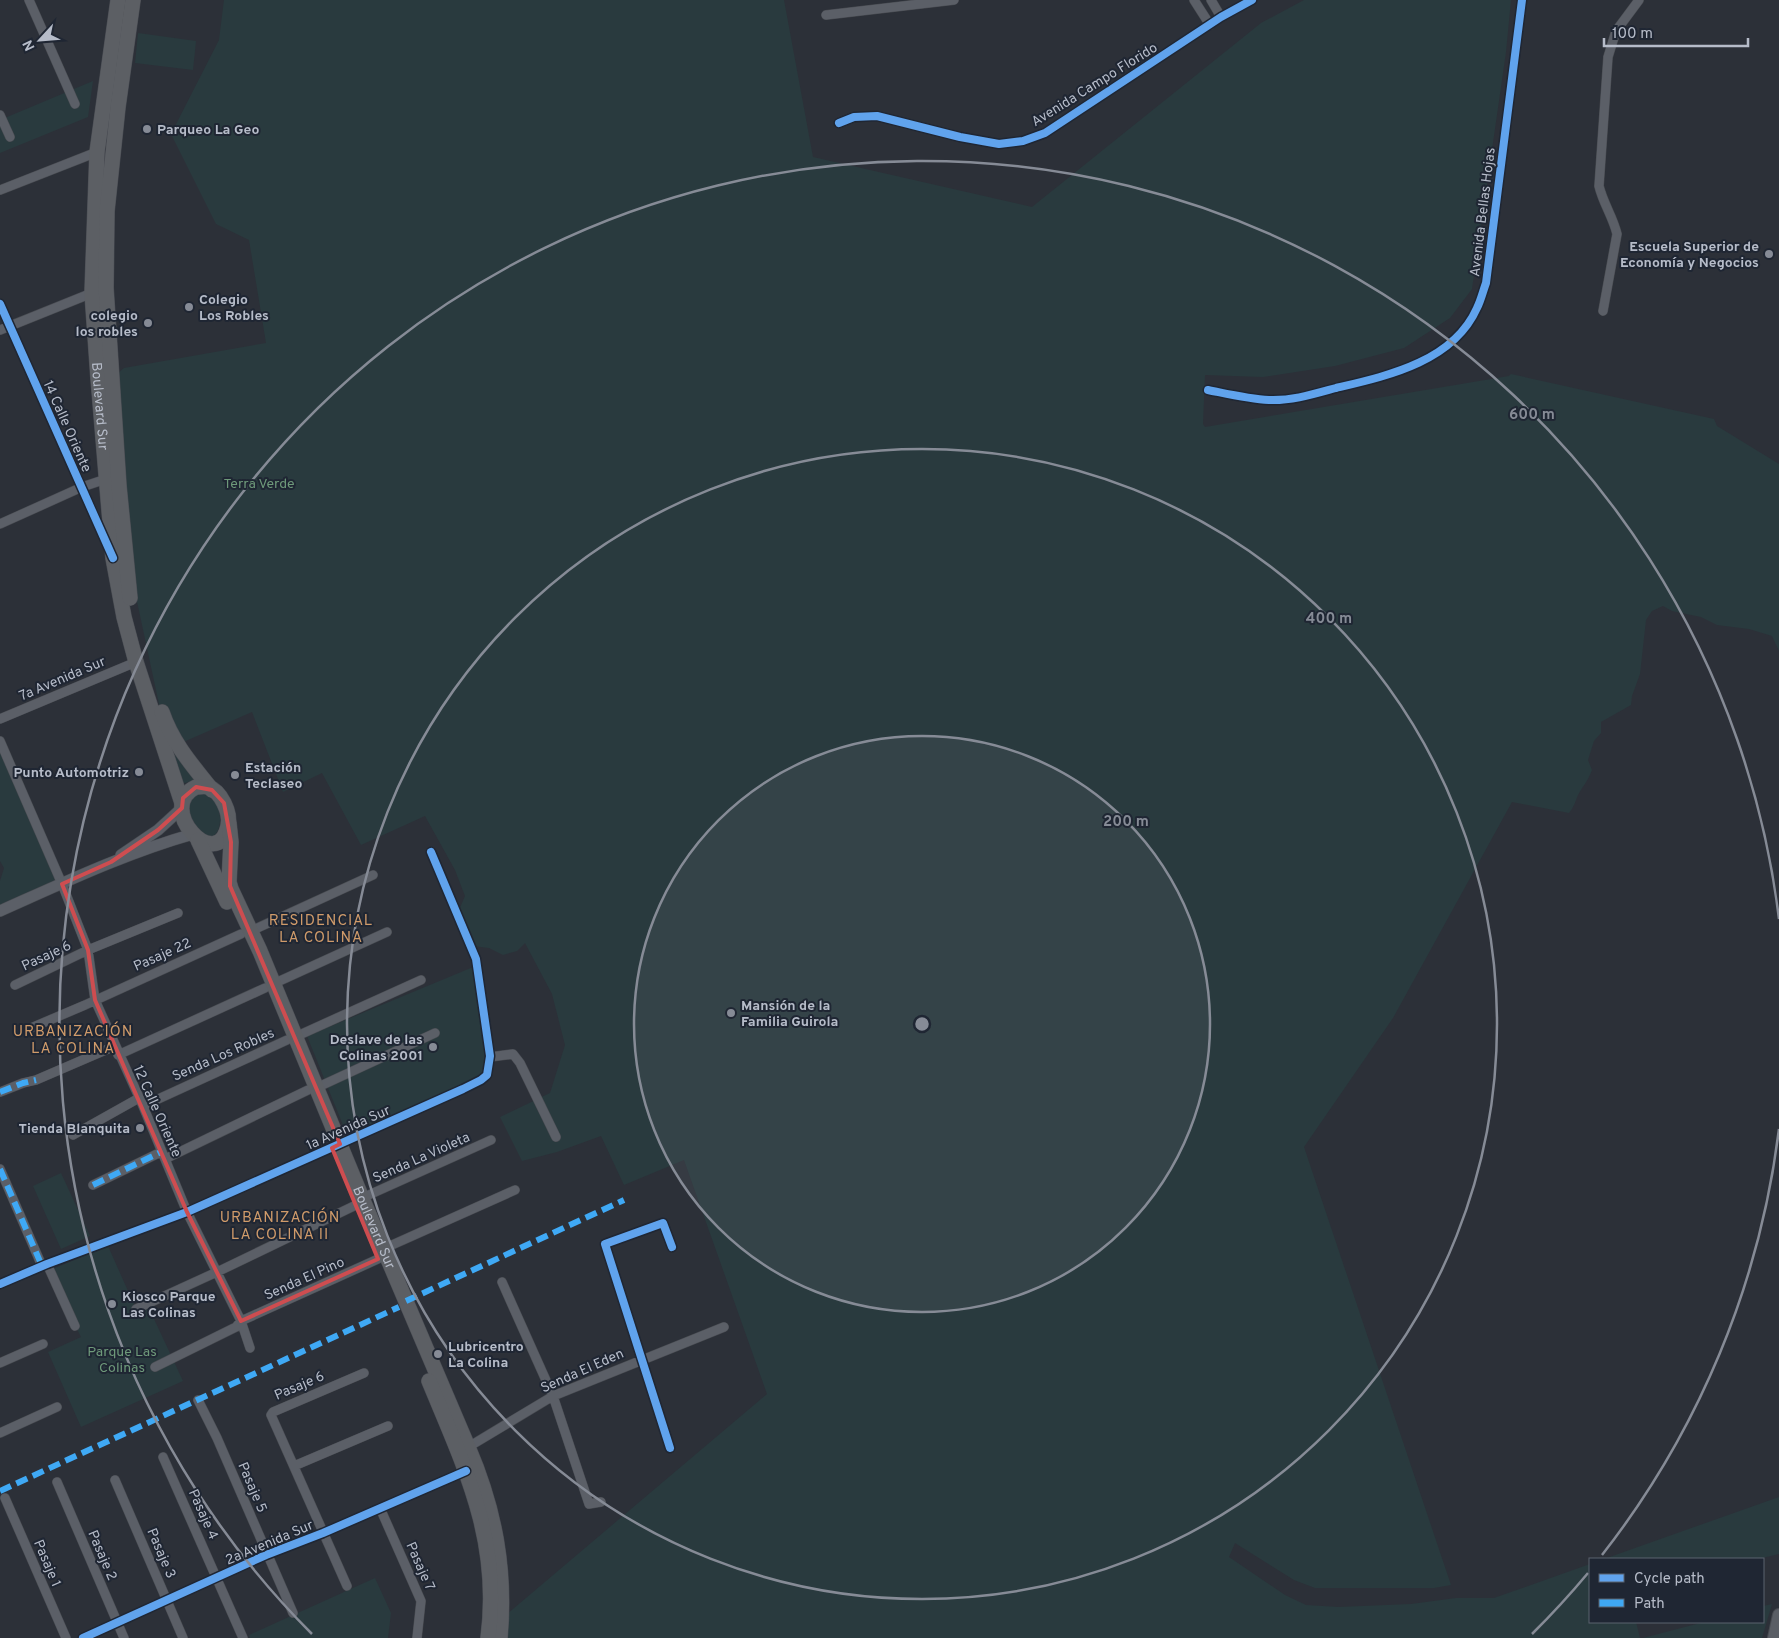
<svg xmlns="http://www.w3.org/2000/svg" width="1779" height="1638" font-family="Overpass,sans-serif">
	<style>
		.green { fill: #293a3e }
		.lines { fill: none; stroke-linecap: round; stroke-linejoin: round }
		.minor-casing { stroke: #484b51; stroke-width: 10 }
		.tertiary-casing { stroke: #484b51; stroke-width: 12 }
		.secondary-casing { stroke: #484b51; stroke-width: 14 }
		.trunk-casing { stroke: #494c53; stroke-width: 16 }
		.minor { stroke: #5b5f67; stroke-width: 9 }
		.tertiary { stroke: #5b5f67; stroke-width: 11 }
		.secondary { stroke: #5a5e65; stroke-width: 12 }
		.trunk { stroke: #5c5f64; stroke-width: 15 }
		.quiet { stroke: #3fa9f5; stroke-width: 6; stroke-dasharray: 12 6; stroke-linecap: butt }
		.cycleway-casing { stroke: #1f2633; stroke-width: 11 }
		.cycleway { stroke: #60a3ed; stroke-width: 8 }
		.marked { fill: none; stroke: #ce4d50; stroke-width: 4; stroke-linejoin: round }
		.ring { fill: none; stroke: #868b96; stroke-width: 2.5 }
		.poi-dot { fill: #868b96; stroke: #1f2633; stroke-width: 2 }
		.labels { text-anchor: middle; stroke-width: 4; stroke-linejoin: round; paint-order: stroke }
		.street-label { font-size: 14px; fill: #b6bcc9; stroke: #1f2633 }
		.poi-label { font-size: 14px; font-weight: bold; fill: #b6bcc9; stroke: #1f2633; text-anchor: start }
		.park-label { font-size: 14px; fill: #6e997a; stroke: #1f2633 }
		.neighbourhood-label { font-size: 15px; letter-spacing: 1px; fill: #d09b6a; stroke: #1f2633 }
		.centre { fill: #868b96; stroke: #1f2633; stroke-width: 2.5 }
		.ring-label { font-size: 15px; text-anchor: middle; font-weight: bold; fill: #868b96; stroke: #1f2633; stroke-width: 4; stroke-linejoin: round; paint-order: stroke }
	</style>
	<rect width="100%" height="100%" fill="#2c3038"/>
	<path class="green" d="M 224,0 L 784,0 L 813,157 L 1032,207 L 1261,23 L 1304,0 L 1511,0 L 1506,52 L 1472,289 L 1450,318 L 1404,348 L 1335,366 L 1263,377 L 1205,375 L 1203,424 L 1205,427 L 1509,376 L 1511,374 L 1714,419 L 1717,426 L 1779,464 L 1779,651 L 1772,636 L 1749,629 L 1717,625 L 1701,617 L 1672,611 L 1663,606 L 1652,611 L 1646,620 L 1640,674 L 1632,696 L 1631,705 L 1601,722 L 1601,733 L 1594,741 L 1588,760 L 1592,770 C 1588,781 1583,786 1578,795 C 1575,802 1574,807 1569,813 L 1512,802 L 1393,1018 L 1304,1147 L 1451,1585 L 1434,1588 L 1315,1588 L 1294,1580 L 1235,1543 L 1229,1557 L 1285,1595 L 1306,1605 L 1339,1607 L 1411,1604 L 1456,1598 L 1494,1598 L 1590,1564 L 1590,1622 L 1636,1622 L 1640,1638 L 505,1638 L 507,1614 L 767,1394 L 684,1160 L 624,1185 L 601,1136 L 557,1152 L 522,1161 L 500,1117 L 550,1093 L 565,1045 L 552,994 L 525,943 L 517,951 L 503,955 L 489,948 L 473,946 L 459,910 L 465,896 L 455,870 L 425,816 L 361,845 L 322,773 L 283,792 L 252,712 L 172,747 L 194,780 L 185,783 L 181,782 L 165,732 L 133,583 L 118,373 L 124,368 L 266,343 L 249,240 L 216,224 L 171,134 L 219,40 Z
		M 138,33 L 196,41 L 193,70 L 135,63 Z
		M 93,81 L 88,117 L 0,153 L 0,120 Z
		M 0,751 L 58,881 L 0,907 L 0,881 L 4,868 L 0,861 Z
		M 194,794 C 197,794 202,793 206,794 C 231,803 220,863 194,823 C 187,813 188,804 194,794 Z
		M 478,965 L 490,1065 L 478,1082 L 349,1140 L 307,1036 Z
		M 61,1173 L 90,1236 L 61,1249 L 33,1186 Z
		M 108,1246 L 136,1309 L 147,1304 L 183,1381 L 81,1427 L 48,1352 L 81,1337 L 48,1271 Z
		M 1779,1497 L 1779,1554 L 1758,1559 L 1604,1559 Z
		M 375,1578 L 391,1613 L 388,1638 L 250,1638 L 249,1635 Z
		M 1772,1604 L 1762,1638 L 1643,1638 L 1704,1622 L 1763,1622 L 1763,1606 Z"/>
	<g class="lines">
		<g class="minor-casing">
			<path id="minor" d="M 29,0 L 75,104
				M 1194,0 L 1210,25
				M 1211,0 L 1221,17
				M 826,15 L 954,0
				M 0,115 L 10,137
				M 839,123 L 854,117 L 877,116 L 960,137 L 999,144 L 1023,141 L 1045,133 L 1221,17 L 1252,0
				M 0,190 L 97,152
				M 0,304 L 109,548
				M 1603,311 L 1617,234 C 1613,217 1603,203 1599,186 L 1608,57 L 1616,31 L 1639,0
				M 0,330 L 92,293
				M 1208,390 C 1228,394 1249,399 1269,400 C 1292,401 1314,394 1336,388 C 1387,376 1453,362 1477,308 C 1481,300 1483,291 1486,283 L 1522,0
				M 0,524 L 82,487 L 106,479
				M 0,719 L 136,662
				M 0,741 L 62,884 L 88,950 L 95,1000 L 143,1106 L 187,1212 L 241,1321 L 250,1348
				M 251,931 L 373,875
				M 273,984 L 387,932
				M 15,985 L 88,950 L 178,913
				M 31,1028 L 85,1005 L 241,934
				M 295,1037 L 421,980
				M 118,1055 L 265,988
				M 490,1057 L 513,1054 L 520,1063 L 556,1137
				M 316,1088 L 435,1033
				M 0,1092 L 23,1083 L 36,1080 L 115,1046
				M 143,1106 L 287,1040
				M 73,1135 L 139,1098
				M 165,1159 L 308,1090
				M 0,1169 L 42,1266
				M 93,1185 L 161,1152
				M 362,1198 L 491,1140
				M 383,1249 L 515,1190
				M 47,1264 L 75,1326
				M 502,1282 L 553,1396 L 589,1504 L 601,1502
				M 0,1284 L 47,1264 L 187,1212 L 463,1089 L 481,1080 L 487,1075 L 490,1056 L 476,959 L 431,852
				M 136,1309 L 217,1272 L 356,1205
				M 0,1363 L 43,1344
				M 155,1367 L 236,1327 L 241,1321 L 378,1259
				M 198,1400 L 217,1438 L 293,1613
				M 0,1433 L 57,1407
				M 670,1448 L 605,1244 L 663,1223 L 672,1247
				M 465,1449 L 553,1396 L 724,1327
				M 163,1457 L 243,1638
				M 294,1466 L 388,1426
				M 115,1480 L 183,1638
				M 57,1482 L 124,1638
				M 5,1498 L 66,1638
				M 380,1508 L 421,1601 L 417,1638
				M 347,1586 L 271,1415 L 273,1412 L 364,1373
				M 83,1638 L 266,1555 L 323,1533 L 466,1471"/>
		</g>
		<g class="tertiary-casing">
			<path id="tertiary" d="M 121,855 L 158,830 L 182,808
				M 0,911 C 63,883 126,853 193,834"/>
		</g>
		<g class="secondary-casing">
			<path id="secondary" d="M 1774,1638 L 1779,1615"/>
		</g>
		<g class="trunk-casing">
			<g id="trunk">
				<path id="s1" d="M 118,0 L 97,152 L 92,293 L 98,378 L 113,558 L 124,617 L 136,662 L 182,803"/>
				<path d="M 130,598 L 119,486 L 106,288 L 107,211 L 118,107 L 133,0"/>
				<path d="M 162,712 C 172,742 192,765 212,790"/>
				<path d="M 196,787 C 200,787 204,786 208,787 C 221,791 231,813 228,826 C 217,876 154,807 196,787 Z"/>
				<path id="s2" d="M 229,823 L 231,842 L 229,882 L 231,889 L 260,951 L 362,1198 L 468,1447 C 495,1510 506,1570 500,1638"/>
				<path d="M 198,840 L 227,902"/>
				<path d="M 429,1381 C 465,1468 501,1540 488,1638"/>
			</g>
		</g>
		<use href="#minor" class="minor"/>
		<use href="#tertiary" class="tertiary"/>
		<use href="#secondary" class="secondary"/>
		<use href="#trunk" class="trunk"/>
		<path class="quiet" d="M 0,1092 L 23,1083 L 36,1080
			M 0,1169 L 42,1266
			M 93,1185 L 161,1152
			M 406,1301 L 624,1200
			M 0,1491 L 399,1307"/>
		<g class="cycleway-casing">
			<path id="cycleway" d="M 839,123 L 854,117 L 877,116 L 960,137 L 999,144 L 1023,141 L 1045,133 L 1221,17 L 1252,0
				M 0,304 L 113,558
				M 1208,390 C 1228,394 1249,399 1269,400 C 1292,401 1314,394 1336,388 C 1387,376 1453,362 1477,308 C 1481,300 1483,291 1486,283 L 1522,0
				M 0,1284 L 47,1264 L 187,1212 L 463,1089 L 481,1080 L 487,1075 L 490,1056 L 476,959 L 431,852
				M 670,1448 L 605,1244 L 663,1223 L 672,1247
				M 83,1638 L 266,1555 L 323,1533 L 466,1471"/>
		</g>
		<use href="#cycleway" class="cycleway"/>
	</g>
	<path class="marked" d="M 196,787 L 212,790 L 224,803 L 231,842 L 230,886 L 340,1144 L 332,1148 L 378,1259 L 241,1321 L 187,1212 L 95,1000 L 88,950 L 62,884 L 111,862 L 158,830 L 182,808 L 183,798 Z"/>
	<circle cx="922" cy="1024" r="288" fill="#868b96" fill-opacity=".12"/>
	<g class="ring">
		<circle cx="922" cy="1024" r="288"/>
		<circle cx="922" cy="1024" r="575"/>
		<path d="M1779 1129A863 863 0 0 1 1602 1555M1588 1573A863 863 0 0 1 1532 1634M312 1634A863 863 0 1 1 1779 919"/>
	</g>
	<g class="poi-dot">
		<circle cx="147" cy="129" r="5"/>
		<circle cx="1769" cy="254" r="5"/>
		<circle cx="189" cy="307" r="5"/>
		<circle cx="148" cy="323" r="5"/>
		<circle cx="139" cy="772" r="5"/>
		<circle cx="235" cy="775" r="5"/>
		<circle cx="731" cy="1013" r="5"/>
		<circle cx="433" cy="1047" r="5"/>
		<circle cx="140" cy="1128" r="5"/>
		<circle cx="112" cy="1304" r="5"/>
		<circle cx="438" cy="1354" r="5"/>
	</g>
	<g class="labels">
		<g class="street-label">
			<text transform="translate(1094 84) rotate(-32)" y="5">Avenida Campo Florido</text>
			<text transform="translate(1482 212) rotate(-83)" y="5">Avenida Bellas Hojas</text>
			<text dy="5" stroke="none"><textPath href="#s1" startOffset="408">Boulevard Sur</textPath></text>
			<text transform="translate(68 426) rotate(66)" y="5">14 Calle Oriente</text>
			<text transform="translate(62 678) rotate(-23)" y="5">7a Avenida Sur</text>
			<text transform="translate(162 954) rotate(-24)" y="5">Pasaje 22</text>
			<text transform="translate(46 955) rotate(-25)" y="5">Pasaje 6</text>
			<text transform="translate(223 1054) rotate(-24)" y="5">Senda Los Robles</text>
			<text transform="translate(158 1111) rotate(66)" y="5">12 Calle Oriente</text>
			<text transform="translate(348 1127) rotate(-24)" y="5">1a Avenida Sur</text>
			<text transform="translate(421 1157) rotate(-24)" y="5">Senda La Violeta</text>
			<text dy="5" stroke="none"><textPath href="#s2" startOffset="434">Boulevard Sur</textPath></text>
			<text transform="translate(304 1278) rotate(-24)" y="5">Senda El Pino</text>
			<text transform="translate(582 1370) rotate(-24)" y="5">Senda El Eden</text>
			<text transform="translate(299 1385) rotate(-23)" y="5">Pasaje 6</text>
			<text transform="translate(253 1487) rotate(67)" y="5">Pasaje 5</text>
			<text transform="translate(204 1514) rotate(66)" y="5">Pasaje 4</text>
			<text transform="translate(269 1542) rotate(-23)" y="5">2a Avenida Sur</text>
			<text transform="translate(162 1553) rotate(67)" y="5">Pasaje 3</text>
			<text transform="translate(103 1555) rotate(67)" y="5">Pasaje 2</text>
			<text transform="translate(48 1563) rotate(67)" y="5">Pasaje 1</text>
			<text transform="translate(421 1566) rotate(66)" y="5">Pasaje 7</text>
		</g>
		<g class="poi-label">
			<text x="157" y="134">Parqueo La Geo</text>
			<text x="1759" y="251" text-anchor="end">Escuela Superior de<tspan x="1759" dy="16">Economía y Negocios</tspan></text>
			<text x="199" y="304">Colegio<tspan x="199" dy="16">Los Robles</tspan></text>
			<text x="138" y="320" text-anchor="end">colegio<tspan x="138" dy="16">los robles</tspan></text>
			<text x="245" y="772">Estación<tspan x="245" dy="16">Teclaseo</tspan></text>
			<text x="129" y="777" text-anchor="end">Punto Automotriz</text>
			<text x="741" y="1010">Mansión de la<tspan x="741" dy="16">Familia Guirola</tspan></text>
			<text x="423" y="1044" text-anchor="end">Deslave de las<tspan x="423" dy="16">Colinas 2001</tspan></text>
			<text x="130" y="1133" text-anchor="end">Tienda Blanquita</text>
			<text x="122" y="1301">Kiosco Parque<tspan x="122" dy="16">Las Colinas</tspan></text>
			<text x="448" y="1351">Lubricentro<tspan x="448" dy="16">La Colina</tspan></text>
		</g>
		<g class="park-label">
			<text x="259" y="488">Terra Verde</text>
			<text x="122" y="1356">Parque Las<tspan x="122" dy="16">Colinas</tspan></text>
		</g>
		<g class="neighbourhood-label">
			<text x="321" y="925">RESIDENCIAL<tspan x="321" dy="17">LA COLINA</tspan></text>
			<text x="73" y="1036">URBANIZACIÓN<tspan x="73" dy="17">LA COLINA</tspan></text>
			<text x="280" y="1222">URBANIZACIÓN<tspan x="280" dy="17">LA COLINA II</tspan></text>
		</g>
	</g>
	<circle cx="922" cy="1024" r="8" class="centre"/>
	<g class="ring-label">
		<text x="1532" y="419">600 m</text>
		<text x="1329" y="623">400 m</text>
		<text x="1126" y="826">200 m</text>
	</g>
	<rect x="1589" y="1558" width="175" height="65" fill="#1f2633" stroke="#5b626f"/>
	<rect x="1599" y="1574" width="25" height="8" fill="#60a3ed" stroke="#5b626f"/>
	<text x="1634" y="1583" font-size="15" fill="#b6bcc9">Cycle path</text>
	<rect x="1599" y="1599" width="25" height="8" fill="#3fa9f5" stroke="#5b626f"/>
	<text x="1634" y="1608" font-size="15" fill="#b6bcc9">Path</text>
	<g transform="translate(40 40) rotate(244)" stroke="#1f2633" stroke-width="4" paint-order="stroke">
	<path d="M0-4L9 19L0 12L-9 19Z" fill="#b6bcc9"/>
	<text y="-8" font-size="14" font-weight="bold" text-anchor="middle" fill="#b6bcc9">N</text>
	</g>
	<path d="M1604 38v8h144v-8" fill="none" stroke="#b6bcc9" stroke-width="2.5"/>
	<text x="1612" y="38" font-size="15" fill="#b6bcc9" stroke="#1f2633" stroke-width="4" paint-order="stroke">100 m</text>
</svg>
